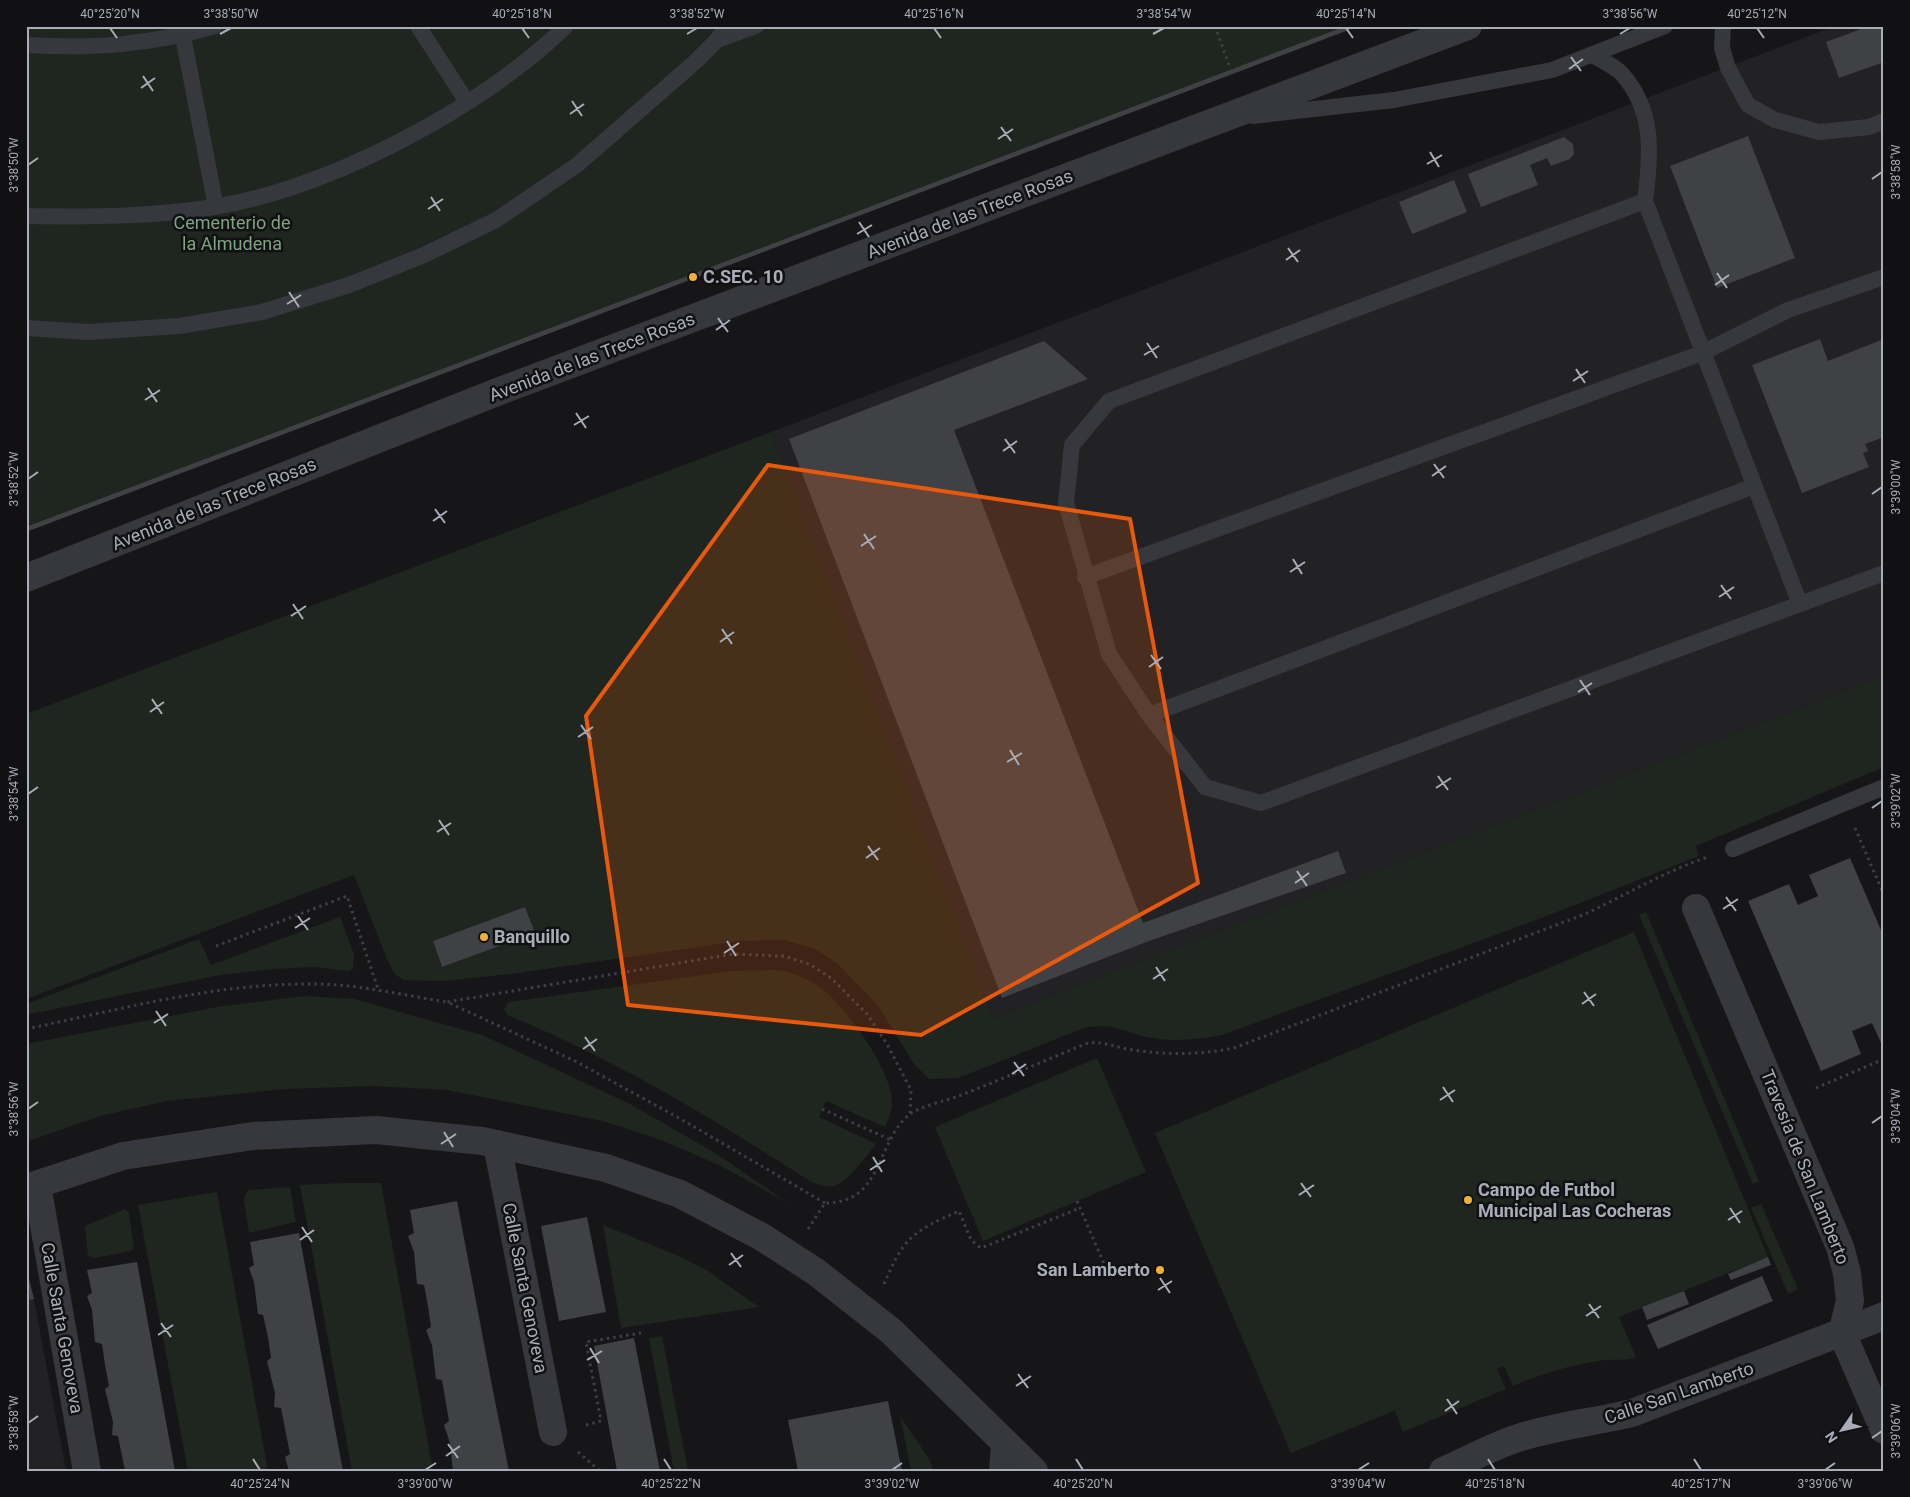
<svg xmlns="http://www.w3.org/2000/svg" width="1910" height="1497" font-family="Roboto,sans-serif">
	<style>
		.built { fill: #222225 }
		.green { fill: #1e261f; fill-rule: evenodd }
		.building { fill: #404145 }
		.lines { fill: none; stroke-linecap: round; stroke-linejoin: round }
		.path { stroke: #3d3f44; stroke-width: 3; stroke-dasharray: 2.5 4; stroke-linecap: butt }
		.service { stroke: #37383d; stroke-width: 16 }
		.minor { stroke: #37383d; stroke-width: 28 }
		.tertiary { stroke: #37383d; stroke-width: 28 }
		.marked { fill: #e8590c; fill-opacity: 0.2; stroke: #e8590c; stroke-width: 4; stroke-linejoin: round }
		.ticks { fill: none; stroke: #a8adb8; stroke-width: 2 }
		.poi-dot { fill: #f2b134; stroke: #111113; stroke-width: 2 }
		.labels { text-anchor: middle; stroke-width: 5; stroke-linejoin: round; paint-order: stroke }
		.street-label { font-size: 18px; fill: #a8adb8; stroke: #111113 }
		.park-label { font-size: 18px; fill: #7fa381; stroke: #111113 }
		.poi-label { font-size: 18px; font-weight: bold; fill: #a8adb8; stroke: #111113; text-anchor: start }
		.neatline { fill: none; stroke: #a8adb8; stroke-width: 2 }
		.ticks-label { font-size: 12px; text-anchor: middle; fill: #a8adb8 }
	</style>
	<rect width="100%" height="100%" fill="#161618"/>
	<path class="built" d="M 1835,26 L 1884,26 L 1884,676 L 993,1018 L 771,432 Z
		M 26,1264 L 34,1299 L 66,1471 L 26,1471 Z"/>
	<path class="green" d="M 26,26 L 1359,26 L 26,532 Z
		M 771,432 L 993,1018 L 1884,676 L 1884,767 L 1696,846 L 1699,856 L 1539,919 L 1222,1035 C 1199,1039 1175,1042 1152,1038 C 1122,1033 1118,1022 1084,1028 L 958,1078 L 929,1079 L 914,1064 L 879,1007 L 838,964 L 815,949 L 784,940 L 739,941 L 511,974 L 443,981 L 403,980 L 394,973 L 387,959 L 354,875 L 26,999 L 26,714 ZM 525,907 L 535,933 L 442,967 L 433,941 Z
		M 1646,912 L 1759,1181 L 1753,1184 L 1639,915 Z
		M 340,917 L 354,954 L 353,969 L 348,971 L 314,967 L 273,969 L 220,975 L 30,1014 L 26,1010 L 26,1004 L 199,939 L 211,965 Z
		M 1634,932 L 1768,1257 L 1619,1317 L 1636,1357 C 1624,1362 1611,1358 1598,1361 C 1568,1366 1541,1374 1513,1386 L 1504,1366 L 1497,1369 L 1506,1389 L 1403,1432 L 1395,1411 L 1401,1408 L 1291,1453 L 1155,1133 Z
		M 775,970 C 794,972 813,980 827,993 C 850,1014 894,1073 892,1105 C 891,1113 888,1120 885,1127 L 826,1101 L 819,1117 L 876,1144 C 867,1155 848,1182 834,1186 C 827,1188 817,1184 811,1182 C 714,1119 615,1059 507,1015 L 504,1009 L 509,1002 L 731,971 Z
		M 304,996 L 354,999 L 482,1035 L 630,1104 L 717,1154 L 788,1203 L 719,1165 L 661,1140 L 603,1121 L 447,1090 L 372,1086 L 285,1089 L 167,1101 L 100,1116 L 26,1142 L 26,1044 L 217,1007 Z
		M 1097,1058 L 1146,1172 L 983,1241 L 935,1127 Z
		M 341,1183 L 381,1183 L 433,1471 L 352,1471 L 300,1185 Z
		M 290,1187 L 296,1222 L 249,1233 L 244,1200 L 245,1195 L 249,1190 Z
		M 217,1192 L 268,1471 L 188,1471 L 138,1205 Z
		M 1761,1204 L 1798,1289 L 1788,1294 L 1751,1208 Z
		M 125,1209 L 129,1213 L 134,1248 L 131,1251 L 95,1258 L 88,1256 L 85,1226 Z
		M 603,1225 L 674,1254 L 708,1271 L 759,1307 L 621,1328 Z
		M 662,1336 L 688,1471 L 674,1471 L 649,1338 Z
		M 900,1416 L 930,1460 L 933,1471 L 911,1471 Z"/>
	<path class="building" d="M 1346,26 L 1359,26 L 26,532 L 26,527 Z
		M 1869,26 L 1884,26 L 1884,62 L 1839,78 L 1826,42 Z
		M 1748,136 L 1795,258 L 1717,288 L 1670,166 Z
		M 1564,137 L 1573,144 L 1574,154 L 1570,159 L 1551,166 L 1547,158 L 1530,165 L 1538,185 L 1481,207 L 1468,174 Z
		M 1454,180 L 1467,212 L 1412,234 L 1399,202 Z
		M 1820,339 L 1828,361 L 1884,339 L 1884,437 L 1865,444 L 1868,451 L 1863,453 L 1869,467 L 1802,493 L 1752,365 Z
		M 1044,341 L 1088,379 L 954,430 L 1143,923 L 1338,851 L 1346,873 L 1149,941 L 1002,998 L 789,439 Z
		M 1850,858 L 1884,937 L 1884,1044 L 1882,1045 L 1872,1023 L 1852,1031 L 1861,1054 L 1821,1071 L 1748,901 L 1789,884 L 1798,905 L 1818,896 L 1809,875 Z
		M 525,907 L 535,933 L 442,967 L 433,941 Z
		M 457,1201 L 493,1391 L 509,1471 L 453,1471 L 450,1443 L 444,1425 L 449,1421 L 442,1380 L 436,1379 L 432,1345 L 426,1330 L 431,1327 L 428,1306 L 424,1285 L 417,1284 L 414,1252 L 408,1236 L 414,1233 L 410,1210 Z
		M 587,1217 L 606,1312 L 559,1321 L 541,1226 Z
		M 299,1233 L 334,1423 L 343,1471 L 289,1471 L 285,1457 L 290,1454 L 281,1408 L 274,1407 L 275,1393 L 267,1361 L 271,1358 L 268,1337 L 263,1315 L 258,1314 L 254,1282 L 249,1268 L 254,1265 L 250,1242 Z
		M 1768,1257 L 1771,1265 L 1731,1280 L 1728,1274 Z
		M 137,1262 L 154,1356 L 175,1471 L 125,1471 L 118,1436 L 112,1435 L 113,1422 L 105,1389 L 109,1386 L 105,1365 L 102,1344 L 95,1342 L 92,1310 L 87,1296 L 92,1293 L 87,1270 Z
		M 26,1268 L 34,1299 L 26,1300 Z
		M 1762,1276 L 1773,1301 L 1658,1349 L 1647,1325 Z
		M 1684,1291 L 1689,1304 L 1647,1320 L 1642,1307 Z
		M 634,1338 L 660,1471 L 617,1471 L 594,1346 Z
		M 888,1401 L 902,1471 L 798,1471 L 788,1420 Z"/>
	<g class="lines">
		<path class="path" d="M 1215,26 L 1229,65
			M 1855,828 L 1884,895
			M 216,946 L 347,896 L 379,992
			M 26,1029 C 118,1010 212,984 307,984 C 354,983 401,995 447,1002
			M 1816,1088 L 1884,1059
			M 822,1109 L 891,1140
			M 1077,1201 L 1108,1273
			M 825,1203 L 679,1118 L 575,1061 L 447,1002 L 733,954 L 784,956 L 809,964 L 831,978 L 867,1014 L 887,1044 L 911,1090 L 910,1113
			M 808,1229 L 825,1203 C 884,1203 875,1142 910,1114 C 919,1107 944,1101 956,1097 C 1000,1080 1044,1061 1088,1043 C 1104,1041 1117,1048 1133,1050 C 1168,1055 1200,1055 1234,1048 L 1585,914 C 1626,895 1665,871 1708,857
			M 884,1284 C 904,1237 912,1232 959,1211 L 971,1240 L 981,1248 L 1080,1208
			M 586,1425 L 601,1421 L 586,1342 L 641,1333
			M 578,1452 L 600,1471"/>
		<path class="service" d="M 181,26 L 216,207
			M 418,26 L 467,102
			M 1723,26 L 1722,48 L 1728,68 L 1748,105 L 1775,120 L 1819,132 L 1869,127 L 1884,121
			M 717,40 L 756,26
			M 26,45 C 94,49 149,45 215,26
			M 1593,55 C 1602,61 1615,66 1622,74 C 1655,111 1651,155 1645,201 L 1800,604
			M 1253,116 L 1394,100 L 1552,70 L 1665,26
			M 1645,201 L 1109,401 L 1072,445 L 1066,503 L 1109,654 L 1149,715 L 1205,787 L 1261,803 L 1884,573
			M 26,216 C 89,217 152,217 214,207 C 330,188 482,108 566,26
			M 26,328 L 88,332 L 179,326 L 262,312 L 349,285 L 424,255 L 496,220 L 577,165 L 695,62 L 717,40 L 727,26
			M 1085,577 L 1702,353 L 1788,310 L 1884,277
			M 1149,715 L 1754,486
			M 1733,849 L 1884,787"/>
		<path class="minor" d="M 1696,908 L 1840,1247 L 1847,1273 L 1850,1301 L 1842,1333 L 1884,1430
			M 497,1144 L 553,1432
			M 37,1185 L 87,1471
			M 1003,1471 L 1005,1443
			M 1443,1471 C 1468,1460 1493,1446 1518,1438 C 1555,1426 1594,1422 1632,1413 L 1884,1316"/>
		<path class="tertiary" d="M 26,578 L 505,389 L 1468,26
			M 26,1188 L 123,1156 L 253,1136 L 376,1130 L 482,1141 L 606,1168 L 680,1194 L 762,1237 L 816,1272 L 891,1331 L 1034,1471"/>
	</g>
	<path class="marked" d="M 768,465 L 1130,519 L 1198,883 L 921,1035 L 628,1005 L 586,716 Z"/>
	<path class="ticks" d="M 110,28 L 117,38M 522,28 L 529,38M 934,28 L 941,38M 1346,28 L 1353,38M 1757,28 L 1764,38M 220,34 L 231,28M 687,34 L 697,28M 1153,34 L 1164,28M 1620,34 L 1630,28M 1571,57 L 1581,71M 1569,69 L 1583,59M 143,76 L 153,91M 141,88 L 155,78M 572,101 L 582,116M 570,114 L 584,104M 1001,127 L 1011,141M 998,139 L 1013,129M 1430,152 L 1439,167M 1427,164 L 1442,155M 28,165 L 38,158M 1872,179 L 1882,172M 431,197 L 440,211M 428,209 L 443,199M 859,222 L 869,237M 857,234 L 872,225M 1288,248 L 1298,262M 1286,260 L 1300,250M 1717,273 L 1727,288M 1715,285 L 1729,275M 289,292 L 299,307M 287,304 L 301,295M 718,318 L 728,332M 716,330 L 730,320M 1147,343 L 1157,358M 1144,355 L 1159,346M 1576,369 L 1585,383M 1573,381 L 1588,371M 148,388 L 157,402M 145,400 L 160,390M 576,413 L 586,428M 574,425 L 589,416M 1005,439 L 1015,453M 1003,451 L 1017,441M 1434,464 L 1444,478M 1432,476 L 1446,466M 28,479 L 38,472M 1872,494 L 1882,487M 435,509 L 445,523M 433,521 L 447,511M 864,534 L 874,549M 861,546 L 876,536M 1293,559 L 1302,574M 1290,572 L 1305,562M 1721,585 L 1731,599M 1719,597 L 1734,587M 293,604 L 303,619M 291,616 L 306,606M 722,629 L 732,644M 720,642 L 734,632M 1151,655 L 1161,669M 1149,667 L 1163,657M 1580,680 L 1590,695M 1578,692 L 1592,683M 152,699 L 162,714M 150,712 L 164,702M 581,725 L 591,739M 578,737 L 593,727M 1010,750 L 1019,765M 1007,762 L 1022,753M 1438,776 L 1448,790M 1436,788 L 1451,778M 28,794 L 38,787M 1872,808 L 1882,801M 439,820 L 449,835M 437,832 L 451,823M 868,846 L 878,860M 866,858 L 880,848M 1297,871 L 1307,886M 1295,883 L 1309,873M 1726,897 L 1736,911M 1723,909 L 1738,899M 298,916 L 308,930M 295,928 L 310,918M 727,941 L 736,956M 724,953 L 739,943M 1156,967 L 1165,981M 1153,979 L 1168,969M 1584,992 L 1594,1006M 1582,1004 L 1596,994M 156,1011 L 166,1026M 154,1023 L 168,1014M 585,1037 L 595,1051M 583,1049 L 597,1039M 1014,1062 L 1024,1076M 1012,1074 L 1026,1064M 1443,1087 L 1453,1102M 1440,1100 L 1455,1090M 28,1109 L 38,1102M 1872,1123 L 1882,1116M 444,1132 L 453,1147M 441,1144 L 456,1134M 873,1157 L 882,1172M 870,1170 L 885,1160M 1301,1183 L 1311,1197M 1299,1195 L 1314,1185M 1730,1208 L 1740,1223M 1728,1220 L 1742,1211M 302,1227 L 312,1242M 300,1240 L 314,1230M 731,1253 L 741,1267M 729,1265 L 743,1255M 1160,1278 L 1170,1293M 1158,1290 L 1172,1281M 1589,1304 L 1599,1318M 1586,1316 L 1601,1306M 161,1323 L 171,1337M 158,1335 L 173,1325M 590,1348 L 599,1363M 587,1360 L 602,1351M 1018,1374 L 1028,1388M 1016,1386 L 1031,1376M 1447,1399 L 1457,1414M 1445,1411 L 1459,1401M 28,1423 L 38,1416M 1872,1438 L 1882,1431M 448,1444 L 458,1458M 446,1456 L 460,1446M 253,1459 L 260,1470M 664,1459 L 671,1470M 1076,1459 L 1083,1470M 1488,1459 L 1495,1470M 1694,1459 L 1701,1470M 425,1470 L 436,1463M 892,1470 L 902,1463M 1358,1470 L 1369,1463M 1825,1470 L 1835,1463"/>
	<g class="poi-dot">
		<circle cx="693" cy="277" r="5"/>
		<circle cx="484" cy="937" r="5"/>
		<circle cx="1468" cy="1200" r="5"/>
		<circle cx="1160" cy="1270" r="5"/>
	</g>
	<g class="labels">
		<g class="street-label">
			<text transform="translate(970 214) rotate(-21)" y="6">Avenida de las Trece Rosas</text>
			<text transform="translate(592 357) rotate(-21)" y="6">Avenida de las Trece Rosas</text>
			<text transform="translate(214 504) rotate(-22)" y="6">Avenida de las Trece Rosas</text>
			<text transform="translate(1805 1167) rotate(68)" y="6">Travesía de San Lamberto</text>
			<text transform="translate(525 1288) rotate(79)" y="6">Calle Santa Genoveva</text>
			<text transform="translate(62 1328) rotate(80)" y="6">Calle Santa Genoveva</text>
			<text transform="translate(1679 1393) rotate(-19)" y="6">Calle San Lamberto</text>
		</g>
		<g class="park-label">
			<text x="232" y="229">Cementerio de<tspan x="232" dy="21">la Almudena</tspan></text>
		</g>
		<g class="poi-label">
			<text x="703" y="283">C.SEC. 10</text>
			<text x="494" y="943">Banquillo</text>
			<text x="1478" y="1196">Campo de Futbol<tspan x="1478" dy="21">Municipal Las Cocheras</tspan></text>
			<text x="1150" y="1276" text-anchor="end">San Lamberto</text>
		</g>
	</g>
	<rect width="1910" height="1497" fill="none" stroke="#111113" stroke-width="55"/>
	<g transform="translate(1842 1430) rotate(236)" stroke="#111113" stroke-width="4" paint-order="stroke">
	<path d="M0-4L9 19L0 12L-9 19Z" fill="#a8adb8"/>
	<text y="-8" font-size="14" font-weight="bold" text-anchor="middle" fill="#a8adb8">N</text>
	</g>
	<rect x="28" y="28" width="1854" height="1442" class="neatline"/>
	<g class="ticks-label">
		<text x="110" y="18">40°25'20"N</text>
		<text x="231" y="18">3°38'50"W</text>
		<text x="522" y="18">40°25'18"N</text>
		<text x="697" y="18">3°38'52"W</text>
		<text x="934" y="18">40°25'16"N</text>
		<text x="1164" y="18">3°38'54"W</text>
		<text x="1346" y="18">40°25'14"N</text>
		<text x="1630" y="18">3°38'56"W</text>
		<text x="1757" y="18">40°25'12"N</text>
		<text transform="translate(14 165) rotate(-90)" y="4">3°38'50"W</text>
		<text transform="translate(1896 172) rotate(-90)" y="4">3°38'58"W</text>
		<text transform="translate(14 479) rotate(-90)" y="4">3°38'52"W</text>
		<text transform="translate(1896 487) rotate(-90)" y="4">3°39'00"W</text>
		<text transform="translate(14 794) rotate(-90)" y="4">3°38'54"W</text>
		<text transform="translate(1896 801) rotate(-90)" y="4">3°39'02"W</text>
		<text transform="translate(14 1109) rotate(-90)" y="4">3°38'56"W</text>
		<text transform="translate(1896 1116) rotate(-90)" y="4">3°39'04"W</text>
		<text transform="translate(14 1423) rotate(-90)" y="4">3°38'58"W</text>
		<text transform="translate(1896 1431) rotate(-90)" y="4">3°39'06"W</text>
		<text x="260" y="1488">40°25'24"N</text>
		<text x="425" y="1488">3°39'00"W</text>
		<text x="671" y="1488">40°25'22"N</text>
		<text x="892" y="1488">3°39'02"W</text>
		<text x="1083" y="1488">40°25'20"N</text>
		<text x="1358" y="1488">3°39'04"W</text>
		<text x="1495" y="1488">40°25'18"N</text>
		<text x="1701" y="1488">40°25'17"N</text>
		<text x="1825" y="1488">3°39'06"W</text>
	</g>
</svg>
